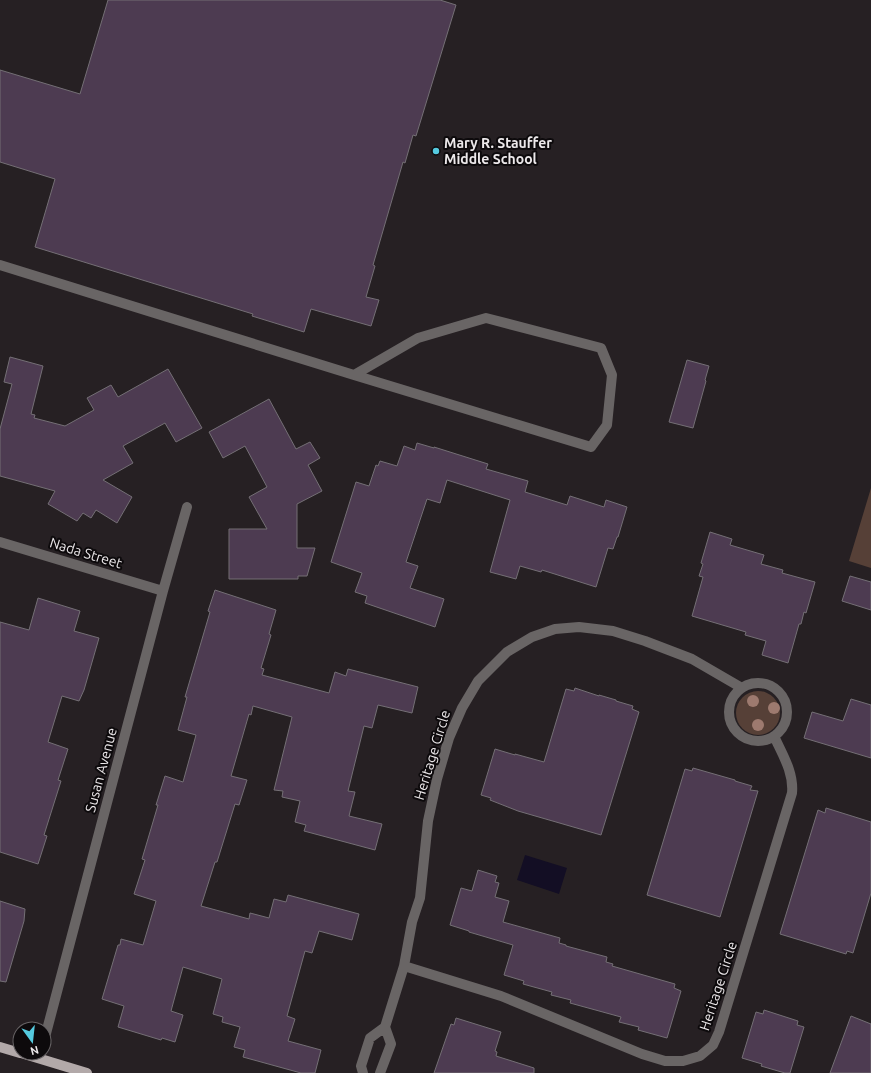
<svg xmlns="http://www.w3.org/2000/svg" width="871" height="1073" font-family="Ubuntu,sans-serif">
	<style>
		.green { fill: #564037 }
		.water { fill: #130e24 }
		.building { fill: #4d3b51; stroke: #746f75 }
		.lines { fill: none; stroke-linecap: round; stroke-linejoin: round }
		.minor { stroke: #696565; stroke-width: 10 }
		.major { stroke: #b2a9a9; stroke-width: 10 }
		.tree { fill: #9d7a6f }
		.poi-dot { fill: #55cadf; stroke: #0d0a0c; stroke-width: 1.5 }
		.labels { text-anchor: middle; stroke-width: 4; stroke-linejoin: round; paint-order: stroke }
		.poi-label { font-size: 14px; font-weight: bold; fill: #ede9eb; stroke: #0d0a0c; text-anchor: start }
		.street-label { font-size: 14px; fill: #ede9eb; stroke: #0d0a0c }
	</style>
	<rect width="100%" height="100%" fill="#262023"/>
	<path class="green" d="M 871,488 L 871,568 L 849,561 Z
		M736 713a22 22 0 1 1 44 0a22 22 0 1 1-44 0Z"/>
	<path class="water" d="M 525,855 L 567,868 L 559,894 L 517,880 Z"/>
	<path class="building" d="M 108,0 L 440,0 L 456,5 L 416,136 L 413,135 L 405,163 L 403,162 L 373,265 L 375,266 L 366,297 L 379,300 L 371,326 L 311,309 L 304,332 L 252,316 L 253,314 L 35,247 L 55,179 L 0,162 L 0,70 L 80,94 Z
		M 10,357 L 43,366 L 31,414 L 35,415 L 34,418 L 65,426 L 94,410 L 87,398 L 111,385 L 118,397 L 168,369 L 202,428 L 176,442 L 165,423 L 123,446 L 133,463 L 103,480 L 132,497 L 117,523 L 96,510 L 91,518 L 83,513 L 77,521 L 48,504 L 55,491 L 0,476 L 0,429 L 12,384 L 4,382 Z
		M 687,360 L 709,366 L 705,380 L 706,381 L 693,428 L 669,422 Z
		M 269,399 L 296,449 L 310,442 L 320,458 L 308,465 L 322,491 L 297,504 L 297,548 L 315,548 L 307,576 L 298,576 L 298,579 L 229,579 L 229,529 L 267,529 L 249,497 L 267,487 L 245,446 L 223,458 L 209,432 Z
		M 417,443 L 434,448 L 434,447 L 488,464 L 486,469 L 528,481 L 525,492 L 567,505 L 570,496 L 604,507 L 606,500 L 627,507 L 618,537 L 617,537 L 613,549 L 608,548 L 596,587 L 542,570 L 541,572 L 520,566 L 516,579 L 490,572 L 510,500 L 447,480 L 440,503 L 427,499 L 406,562 L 418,566 L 410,588 L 444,599 L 435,627 L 365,603 L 367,596 L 355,592 L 362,573 L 331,562 L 356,482 L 369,486 L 376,465 L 378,466 L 380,461 L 397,466 L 404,446 L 415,450 Z
		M 710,532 L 732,539 L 730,545 L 764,555 L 761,564 L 783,570 L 782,573 L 815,582 L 806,613 L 804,612 L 801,624 L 799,624 L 788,663 L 762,655 L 766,641 L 745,635 L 746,632 L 692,616 L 703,577 L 699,576 L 703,564 L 701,563 Z
		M 850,576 L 871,582 L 871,610 L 842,601 Z
		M 215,590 L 276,610 L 269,634 L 271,635 L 261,668 L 264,669 L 262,675 L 329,693 L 335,672 L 346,676 L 348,669 L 418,687 L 412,713 L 378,705 L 372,728 L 364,726 L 348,791 L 355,792 L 349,816 L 382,824 L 375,850 L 304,831 L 306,825 L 295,822 L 300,801 L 282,797 L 283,791 L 274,790 L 292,717 L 253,706 L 251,715 L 249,714 L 231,776 L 247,780 L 239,805 L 235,804 L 217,862 L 215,862 L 201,906 L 249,919 L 250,913 L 269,918 L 274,899 L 286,902 L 288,895 L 359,914 L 352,940 L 319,931 L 312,953 L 305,951 L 287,1016 L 295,1019 L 288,1041 L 321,1050 L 315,1073 L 301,1073 L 243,1057 L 245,1050 L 234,1047 L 240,1027 L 222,1022 L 223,1017 L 213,1014 L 222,979 L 183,967 L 171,1011 L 183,1015 L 175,1042 L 162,1038 L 161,1040 L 118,1027 L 124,1006 L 102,999 L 118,945 L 120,945 L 121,939 L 143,945 L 156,901 L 134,894 L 145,860 L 142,859 L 158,805 L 156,805 L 165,776 L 183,782 L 196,735 L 178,730 L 187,697 L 185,697 L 210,612 L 208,611 Z
		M 38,598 L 80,611 L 74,631 L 99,638 L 84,690 L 79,701 L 62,696 L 48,742 L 68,749 L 58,780 L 61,781 L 44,835 L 47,836 L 38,864 L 0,852 L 0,622 L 29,630 Z
		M 575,688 L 599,696 L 599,695 L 616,700 L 616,701 L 633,706 L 632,709 L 639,712 L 601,835 L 518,811 L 490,800 L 491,798 L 481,795 L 495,749 L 515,755 L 515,754 L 544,762 L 566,689 L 574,691 Z
		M 851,699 L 871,705 L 871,758 L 804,738 L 812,712 L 843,721 Z
		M 693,768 L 735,780 L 735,781 L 752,786 L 750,790 L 758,791 L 720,917 L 647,895 L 685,769 L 692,771 Z
		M 826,808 L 871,822 L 871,893 L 853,953 L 847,951 L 846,954 L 780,934 L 818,810 L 825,813 Z
		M 478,870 L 497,876 L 495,882 L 499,883 L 495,897 L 509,901 L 503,922 L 560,938 L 559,943 L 566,945 L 566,946 L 607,957 L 606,962 L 613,964 L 612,966 L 675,984 L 674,988 L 681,991 L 667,1038 L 638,1030 L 639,1027 L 619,1022 L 621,1017 L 570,1003 L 571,1000 L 551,995 L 552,992 L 523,984 L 524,981 L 504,975 L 513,945 L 469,932 L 469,931 L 450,925 L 461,888 L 472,891 Z
		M 0,901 L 25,909 L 24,921 L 6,982 L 0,981 Z
		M 764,1010 L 798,1021 L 797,1025 L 804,1027 L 790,1073 L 785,1073 L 761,1066 L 762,1064 L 742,1058 L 756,1012 L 763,1014 Z
		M 851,1016 L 871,1024 L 871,1073 L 830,1073 Z
		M 456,1018 L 501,1032 L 495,1051 L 497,1052 L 496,1056 L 534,1068 L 534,1073 L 434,1073 L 451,1024 L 454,1025 Z"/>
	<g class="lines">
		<path class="minor" d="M 0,265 L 354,375 L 591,447 L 607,425 L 612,375 L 601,348 L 486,318 L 418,338 L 354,375
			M 0,542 L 163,591
			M729 712a29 29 0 1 1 58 0a29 29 0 1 1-58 0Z
			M 404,966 L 501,996 L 642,1054 L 665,1061 L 683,1061 L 700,1056 L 713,1045 L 719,1032 L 792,793 C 794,772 782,754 774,736
			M 44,1041 L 163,591 L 187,507
			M 363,1073 L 361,1066 L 370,1038 L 385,1027 L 404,966 L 412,922 L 420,898 L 428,821 L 437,779 L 449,738 L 462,708 L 478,681 L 507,652 L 532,637 L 555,629 L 579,627 L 613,631 L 645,641 L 692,659 L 742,688
			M 380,1073 L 391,1044 L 385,1027"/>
		<path class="major" d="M 0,1047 L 20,1053
			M 21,1053 L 87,1073"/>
	</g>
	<g class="tree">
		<circle cx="753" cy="701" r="6"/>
		<circle cx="774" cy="708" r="6"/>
		<circle cx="758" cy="725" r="6"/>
	</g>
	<circle class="poi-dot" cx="436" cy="151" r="4"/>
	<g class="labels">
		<g class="poi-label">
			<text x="444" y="148">Mary R. Stauffer<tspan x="444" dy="16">Middle School</tspan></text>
		</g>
		<g class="street-label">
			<text transform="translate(86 553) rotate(17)" y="5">Nada Street</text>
			<text transform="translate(432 755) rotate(-73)" y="5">Heritage Circle</text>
			<text transform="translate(101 770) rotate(-75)" y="5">Susan Avenue</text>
			<text transform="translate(718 986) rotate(-72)" y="5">Heritage Circle</text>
		</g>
	</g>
	<g transform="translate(32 1041) rotate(165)"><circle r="19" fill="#0d0a0c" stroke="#676365"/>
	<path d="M0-3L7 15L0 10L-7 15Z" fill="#55cadf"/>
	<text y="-6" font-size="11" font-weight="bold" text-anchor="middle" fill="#ede9eb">N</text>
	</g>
</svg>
